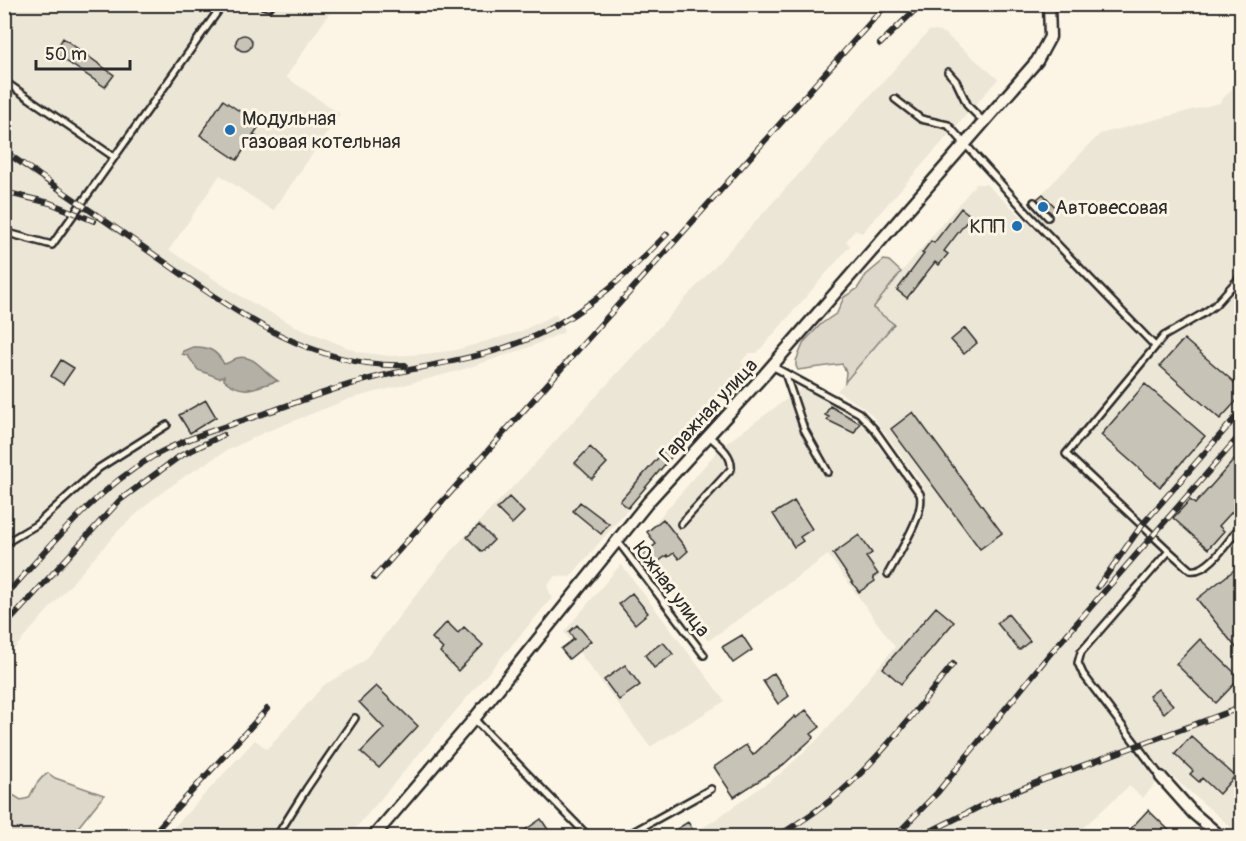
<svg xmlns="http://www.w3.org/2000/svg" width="1246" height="841" font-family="Pangolin,sans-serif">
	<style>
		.built { fill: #ece6d7 }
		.green { fill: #ded8ca; stroke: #84827a; stroke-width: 1.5 }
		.water { fill: #b4b0a5; stroke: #7d7b74; stroke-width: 1.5 }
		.building { fill: #c8c3b7; stroke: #2b2b2b; stroke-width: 1.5 }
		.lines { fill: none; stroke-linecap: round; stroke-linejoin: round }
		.service-casing { stroke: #2b2b2b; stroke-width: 10 }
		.minor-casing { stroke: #2b2b2b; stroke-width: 15 }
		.service { stroke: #fcf5e5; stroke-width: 5 }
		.minor { stroke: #fcf5e5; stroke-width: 10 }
		.rail-casing { stroke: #2b2b2b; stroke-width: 6 }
		.rail { stroke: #fcf5e5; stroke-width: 4; stroke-dasharray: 11; stroke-linecap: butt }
		.poi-dot { fill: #1f6fb2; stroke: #fcf5e5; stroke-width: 2 }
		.labels { text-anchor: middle; stroke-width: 6; stroke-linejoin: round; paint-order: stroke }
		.poi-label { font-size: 20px; fill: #2b2b2b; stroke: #fcf5e5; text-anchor: start }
		.street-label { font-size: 20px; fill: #2b2b2b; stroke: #fcf5e5 }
	</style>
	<rect width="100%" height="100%" fill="#fcf5e5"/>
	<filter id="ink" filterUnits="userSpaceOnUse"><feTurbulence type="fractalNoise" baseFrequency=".0167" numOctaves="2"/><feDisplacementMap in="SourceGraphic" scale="12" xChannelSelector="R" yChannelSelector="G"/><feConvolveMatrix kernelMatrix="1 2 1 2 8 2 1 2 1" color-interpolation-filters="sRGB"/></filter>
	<g filter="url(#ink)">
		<path class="built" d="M 5,5 L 335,5 L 286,77 L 340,114 L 273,211 L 220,175 L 169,250 L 240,296 L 293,325 L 358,352 L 390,356 L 425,354 L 456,350 L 519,332 L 556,314 L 564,332 L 530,347 L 458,371 L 349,399 L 263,433 L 226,451 L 185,476 L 152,500 L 118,531 L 5,659 Z
			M 930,30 L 944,33 L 998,79 L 862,233 L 855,230 L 846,241 L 850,246 L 757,353 L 749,353 L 741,362 L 750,371 L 698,427 L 570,577 L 555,576 L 547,586 L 552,598 L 349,836 L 166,836 L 255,740 L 267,749 L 324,685 L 363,662 L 450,552 L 530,469 Z
			M 1241,79 L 1241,836 L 1166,771 L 1143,798 L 1129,786 L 1074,836 L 688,836 L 712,822 L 781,773 L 818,739 L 895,647 L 828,555 L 708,641 L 642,555 L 656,544 L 647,532 L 721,447 L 802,388 L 860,421 L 913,492 L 923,486 L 871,414 L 861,406 L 837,391 L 894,325 L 873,308 L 903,270 L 976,184 L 986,184 L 1024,219 L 1034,211 L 1030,206 L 1100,134 L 1219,103 Z
			M 621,564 L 725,701 L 650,747 L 564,632 Z"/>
		<path class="green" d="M 884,260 L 889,261 L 901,272 L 873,308 L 894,324 L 845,382 L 846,372 L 842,364 L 798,370 L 796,366 L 796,361 L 804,342 L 821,324 L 837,313 L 844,297 L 857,289 L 866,275 Z
			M 48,773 L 55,778 L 104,795 L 71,836 L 5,836 L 5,807 L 13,795 L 21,800 L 29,798 C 34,788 38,779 48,773 Z"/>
		<path class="water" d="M 193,347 C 208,346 217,351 224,364 C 230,363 232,360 237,358 C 254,353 264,373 278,381 C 256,386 245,397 224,380 L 224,376 L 219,378 L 198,370 L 188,356 L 182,354 L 183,351 Z"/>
		<path class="building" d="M236 43a8 8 0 1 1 16 0a8 8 0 1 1-16 0Z
			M 63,38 L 114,75 L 105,87 L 54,53 Z
			M 223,100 L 260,125 L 253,135 L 257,137 L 250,148 L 247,145 L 237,160 L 200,135 Z
			M 1043,194 L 1057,209 L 1052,214 L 1037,199 Z
			M 961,208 L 971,216 L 944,251 L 948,254 L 939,265 L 935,262 L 907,298 L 897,290 L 924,254 L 922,253 L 931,241 L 934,243 Z
			M 965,328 L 977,343 L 964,354 L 951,340 Z
			M 1184,339 L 1242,389 L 1242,395 L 1220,419 L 1160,366 Z
			M 61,360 L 74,368 L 63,384 L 51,376 Z
			M 1145,384 L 1205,436 L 1160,487 L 1101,435 Z
			M 206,400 L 216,417 L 190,433 L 179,415 Z
			M 830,406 L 860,423 L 854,433 L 827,420 L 829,417 L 825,415 Z
			M 913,412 L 1002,533 L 980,549 L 891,429 Z
			M 590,447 L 607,463 L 592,479 L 575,463 Z
			M 665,450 L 672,456 L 628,508 L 620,501 Z
			M 1242,451 L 1242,501 L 1219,526 L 1224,531 L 1208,549 L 1173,518 L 1190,500 L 1195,504 Z
			M 509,497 L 524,512 L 512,524 L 497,509 Z
			M 794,501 L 812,529 L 800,537 L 803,541 L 794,547 L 773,514 Z
			M 580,502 L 609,524 L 601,534 L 573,511 Z
			M 663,519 L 688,551 L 679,559 L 674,553 L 668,557 L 667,555 L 652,567 L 642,555 L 656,544 L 647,532 Z
			M 479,525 L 494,540 L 482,552 L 467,537 Z
			M 859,535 L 872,553 L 866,557 L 878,574 L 873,577 L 875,581 L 859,592 L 833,554 Z
			M 1242,564 L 1242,655 L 1197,599 Z
			M 632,593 L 648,613 L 635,624 L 619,604 Z
			M 936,607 L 954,622 L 901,684 L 883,668 Z
			M 1008,614 L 1030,641 L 1019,650 L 997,623 Z
			M 447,622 L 458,633 L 464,627 L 483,645 L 458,671 L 440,652 L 443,649 L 432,638 Z
			M 577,625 L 591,641 L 569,659 L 561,649 L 574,639 L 569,632 Z
			M 742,635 L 752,650 L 733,663 L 722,647 Z
			M 1200,639 L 1240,678 L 1216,703 L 1176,664 Z
			M 663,642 L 673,654 L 654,668 L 645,655 Z
			M 625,665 L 640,685 L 619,700 L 604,680 Z
			M 774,673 L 789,696 L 778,704 L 763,681 Z
			M 376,686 L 418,726 L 379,768 L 361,752 L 384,728 L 359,702 Z
			M 1158,689 L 1173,705 L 1164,713 L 1149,696 Z
			M 806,710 L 820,727 L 811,734 L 814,737 L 783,765 L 734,797 L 714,767 L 746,745 L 753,755 L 795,716 L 796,718 Z
			M 1191,736 L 1235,776 L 1219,794 L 1202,778 L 1199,782 L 1190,774 L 1193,771 L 1175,754 Z
			M 1148,810 L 1176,837 L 1123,837 Z
			M 541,819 L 553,837 L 515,837 Z
			M 688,822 L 694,832 L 686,837 L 664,837 Z"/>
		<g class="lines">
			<g class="service-casing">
				<path id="service" d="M 259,4 L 269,7 L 272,4
					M 948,72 L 956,81 L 968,106 L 984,122
					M 4,81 L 114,157
					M 895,99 L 921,119 L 948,125 L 1029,215 L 1155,346
					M 1034,202 L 1048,217
					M 4,232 L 52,245 L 223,4
					M 772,366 L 859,413 L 874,429 L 920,494 C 926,513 897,556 888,574
					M 785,373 L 804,429 L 828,472
					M 681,524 L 731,469 C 733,455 718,444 709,436
					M 617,540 L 704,655
					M 4,544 L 36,525 L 99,468 L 167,425
					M 1169,551 L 1190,570 C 1209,574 1230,538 1242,524
					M 474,719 L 588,836
					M 1161,777 L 1083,674 L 1078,663 L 1081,652 L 1169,551 L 1066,454 L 1164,336 L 1204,313 L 1215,305 L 1242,275
					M 277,836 L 307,788 L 355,718
					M 626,836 L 711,789"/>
			</g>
			<g class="minor-casing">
				<path id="minor" d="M 1161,777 L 1193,813 L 1220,836
					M 374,836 L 474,719 L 649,501 L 764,375 L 1037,61 L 1050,37 L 1049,4"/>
			</g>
			<use href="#service" class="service"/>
			<use href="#minor" class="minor"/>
			<g class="rail-casing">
				<path id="rail" d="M 880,44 L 921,4
					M 4,151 C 51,183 97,215 143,247 C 221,301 305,369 405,365
					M 4,192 L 50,203 L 94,221
					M 374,578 L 887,4
					M 1098,587 L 1142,525 L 1242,410
					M 4,597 C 50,547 93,492 152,457 C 187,437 227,426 266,413 C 308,398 351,382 395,373 C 444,362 494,356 539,334 C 591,309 627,274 667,234
					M 4,627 L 120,500 L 180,456 L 223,435
					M 151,836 L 267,709
					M 778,836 C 800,822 823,808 843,790 C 884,753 918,708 953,664
					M 895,836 L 937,793 L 1049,655 L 1242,433
					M 921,836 L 989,802 L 1038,782 L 1242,707"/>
			</g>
			<use href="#rail" class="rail"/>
		</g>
	</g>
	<g class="poi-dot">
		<circle cx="230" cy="130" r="6"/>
		<circle cx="1043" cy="207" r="6"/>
		<circle cx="1017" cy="226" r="6"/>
	</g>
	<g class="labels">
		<g class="poi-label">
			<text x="242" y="125">Модульная<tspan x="242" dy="23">газовая котельная</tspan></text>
			<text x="1055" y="214">Автовесовая</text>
			<text x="1005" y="233" text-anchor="end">КПП</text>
		</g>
		<g class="street-label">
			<text transform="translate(708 410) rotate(-47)" y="7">Гаражная улица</text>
			<text transform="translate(672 589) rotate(53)" y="7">Южная улица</text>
		</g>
	</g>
	<rect width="1246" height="841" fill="none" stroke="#fcf5e5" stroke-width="24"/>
	<rect x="12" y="12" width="1222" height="817" fill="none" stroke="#2b2b2b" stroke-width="2" filter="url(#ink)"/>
	<path d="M36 60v9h94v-9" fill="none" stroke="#2b2b2b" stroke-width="3"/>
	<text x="45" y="60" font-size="18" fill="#2b2b2b" stroke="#fcf5e5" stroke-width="4.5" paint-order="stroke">50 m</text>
</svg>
